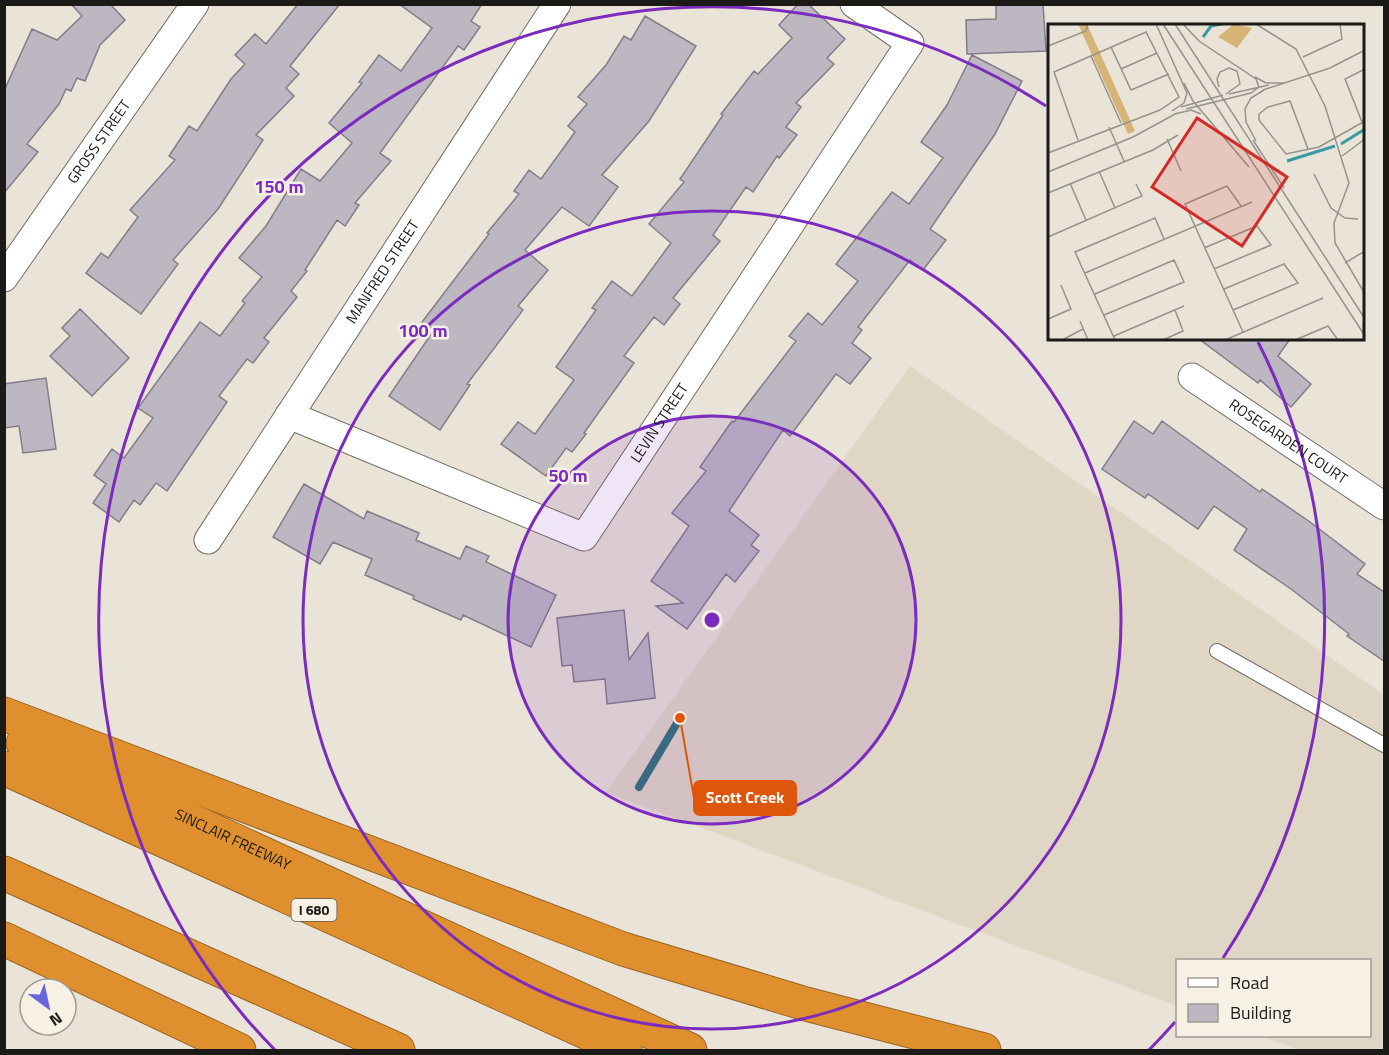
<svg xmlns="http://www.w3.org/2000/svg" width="1389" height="1055" font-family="'Titillium Web',sans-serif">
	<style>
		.built { fill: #e0d6c5 }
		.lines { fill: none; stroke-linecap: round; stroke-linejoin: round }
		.stream { stroke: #307479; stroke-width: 8 }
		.building { fill: #bdb7c1; stroke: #837d87; stroke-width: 1.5 }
		.service-casing { stroke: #746e65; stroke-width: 16 }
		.minor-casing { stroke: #746e65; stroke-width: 29 }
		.motorway-casing { stroke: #9b6625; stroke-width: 35 }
		.service { stroke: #fff; stroke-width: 14 }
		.minor { stroke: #fff; stroke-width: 27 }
		.motorway { stroke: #df8f2d; stroke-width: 33 }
		.ring { fill: none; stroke: #7b2cbf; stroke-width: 3 }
		.labels { text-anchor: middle; stroke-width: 5; stroke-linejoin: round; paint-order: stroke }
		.shield { fill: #f7f0e5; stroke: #5e5a54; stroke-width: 1.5 }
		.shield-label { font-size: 14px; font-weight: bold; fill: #1c1a16 }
		.street-label { font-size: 15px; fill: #1c1a16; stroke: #f7f0e5 }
		.inset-river { fill: none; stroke: #399ba4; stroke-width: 3 }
		.inset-road { fill: none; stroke: #97938a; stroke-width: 1.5 }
		.view { fill: #d62828; fill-opacity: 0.15; stroke: #d62828; stroke-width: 3 }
		.inset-edge { fill: none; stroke: #1c1a16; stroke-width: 3 }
		.centre { fill: #7b2cbf; stroke: #f7f0e5; stroke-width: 3 }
		.ring-label { font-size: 18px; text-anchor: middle; font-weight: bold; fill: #7b2cbf; stroke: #f7f0e5; stroke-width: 5; stroke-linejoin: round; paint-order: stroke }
		.leader { fill: none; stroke: #de560c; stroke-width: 2 }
		.callout-dot { fill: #de560c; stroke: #f7f0e5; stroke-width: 2 }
		.callout { fill: #de560c; stroke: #de560c; stroke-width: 2 }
		.callout-label { font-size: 16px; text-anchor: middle; font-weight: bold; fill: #fff }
	</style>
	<rect width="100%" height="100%" fill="#e9e3d8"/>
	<path class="built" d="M 910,366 L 1384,695 L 1384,1050 L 1301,1050 L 1259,1036 L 1370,1036 L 1370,960 L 1178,960 L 1177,1006 L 606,792 Z"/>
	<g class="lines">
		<path class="stream" d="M 639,787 L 680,718"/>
	</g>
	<path class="building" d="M 71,4 L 110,4 L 125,20 L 100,45 L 85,81 L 77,78 L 71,91 L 66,89 L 59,104 L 27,144 L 38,152 L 4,193 L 4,91 L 32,29 L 57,40 L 82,16 Z
		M 298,4 L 340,4 L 290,66 L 299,74 L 286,88 L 294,96 L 256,135 L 263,140 L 218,209 L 173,260 L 178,264 L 141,314 L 86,273 L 101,253 L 108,258 L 138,217 L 130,210 L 175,160 L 169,156 L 189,126 L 197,131 L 231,79 L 245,64 L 235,55 L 255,34 L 266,44 Z
		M 399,4 L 482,4 L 471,21 L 480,27 L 464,50 L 458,46 L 380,153 L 391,161 L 355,203 L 359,205 L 345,226 L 337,220 L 305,270 L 307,271 L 291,291 L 297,297 L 264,338 L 269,342 L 253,363 L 247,359 L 219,396 L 227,402 L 167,491 L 156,483 L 140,505 L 134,500 L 119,522 L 93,503 L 106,484 L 94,475 L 112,449 L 124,458 L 153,418 L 138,408 L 200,322 L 220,336 L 245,303 L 242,301 L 262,277 L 239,258 L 266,226 L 301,169 L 320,181 L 352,143 L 329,123 L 362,83 L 359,82 L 379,55 L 401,71 L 432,28 Z
		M 798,4 L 808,4 L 845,39 L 827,58 L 834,64 L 796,103 L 801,107 L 786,127 L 797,135 L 779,158 L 777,156 L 753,192 L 746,187 L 713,235 L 720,241 L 673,298 L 680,304 L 664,325 L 654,317 L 624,356 L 634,363 L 584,433 L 586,434 L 572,452 L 566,448 L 546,476 L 501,444 L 518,422 L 535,434 L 574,380 L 556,367 L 596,310 L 592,308 L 612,281 L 632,296 L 671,243 L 649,224 L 684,182 L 680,179 L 723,115 L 721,114 L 754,71 L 758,74 L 792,38 L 779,25 Z
		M 996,4 L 1043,4 L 1046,51 L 967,54 L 966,20 L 996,19 Z
		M 645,16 L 696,46 L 649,121 L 602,175 L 618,187 L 589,226 L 562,207 L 525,250 L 548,270 L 518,306 L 523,310 L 467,384 L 470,385 L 440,430 L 389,396 L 434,330 L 422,322 L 489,234 L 487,233 L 519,194 L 514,191 L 529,170 L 541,179 L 575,132 L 568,126 L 587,104 L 578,97 L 606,65 L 624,36 L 631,40 Z
		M 972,55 L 1022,81 L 995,134 L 930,229 L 946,240 L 923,270 L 910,260 L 858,327 L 862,330 L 852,343 L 871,358 L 850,384 L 836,374 L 790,436 L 783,430 L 729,511 L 759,535 L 751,545 L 759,551 L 735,582 L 726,574 L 687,629 L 656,606 L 683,603 L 651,581 L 689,526 L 672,513 L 706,471 L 700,467 L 732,421 L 734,422 L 796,341 L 789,336 L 808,313 L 822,325 L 858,281 L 836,264 L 892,192 L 909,204 L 943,158 L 921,142 L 947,105 Z
		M 80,309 L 129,358 L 92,396 L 50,356 L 70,336 L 62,328 Z
		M 1199,339 L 1290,339 L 1278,356 L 1311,384 L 1291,407 L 1260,380 L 1258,383 Z
		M 46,378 L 56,449 L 23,453 L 19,426 L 4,428 L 4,384 Z
		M 1134,421 L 1153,434 L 1162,421 L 1260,492 L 1262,489 L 1310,522 L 1365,564 L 1357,574 L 1384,592 L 1384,661 L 1347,636 L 1349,634 L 1291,589 L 1234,550 L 1247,529 L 1214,506 L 1198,529 L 1148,494 L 1145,498 L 1102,469 Z
		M 304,484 L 364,519 L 367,511 L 419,533 L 416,540 L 460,559 L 466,546 L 489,556 L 486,562 L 556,595 L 531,647 L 463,615 L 461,620 L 413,599 L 414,596 L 365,575 L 372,559 L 333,542 L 320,564 L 273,537 Z
		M 624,610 L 629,660 L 648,633 L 655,698 L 607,704 L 605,679 L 574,682 L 572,665 L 562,666 L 557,618 Z"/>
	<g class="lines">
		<g class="service-casing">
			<path id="service" d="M 1217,651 L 1384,745"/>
		</g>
		<g class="minor-casing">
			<g id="minor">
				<path id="s1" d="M 4,278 L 195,4"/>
				<path id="s2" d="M 1192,377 L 1384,506"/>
				<path id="s3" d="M 289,415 L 584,537 L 910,43 L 854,4"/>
				<path id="s4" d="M 208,540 L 557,4"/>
			</g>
		</g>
		<g class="motorway-casing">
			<g id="motorway">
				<path d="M 4,714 L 623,949 L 806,1004 L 984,1050"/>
				<path id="s5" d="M 23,743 L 690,1050"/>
				<path d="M 4,768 L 625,1050"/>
				<path d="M 4,873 L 398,1050"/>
				<path d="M 4,939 L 239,1050"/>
			</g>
		</g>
		<use href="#service" class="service"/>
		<use href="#minor" class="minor"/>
		<use href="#motorway" class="motorway"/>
	</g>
	<circle cx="712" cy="620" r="204" fill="#7b2cbf" fill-opacity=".12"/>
	<g class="ring">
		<circle cx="712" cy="620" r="204"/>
		<circle cx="712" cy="620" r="409"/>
		<path d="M1175 1022A613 613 0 0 1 1149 1050M275 1050A613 613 0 0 1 1046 106M1258 342A613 613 0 0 1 1223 958"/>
	</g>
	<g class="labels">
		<rect class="shield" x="291.5" y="899" width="45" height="22" rx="4.5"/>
		<g class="shield-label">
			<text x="314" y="915">I 680</text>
		</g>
		<g class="street-label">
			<text dy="5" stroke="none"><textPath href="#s1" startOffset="166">GROSS STREET</textPath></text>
			<text dy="5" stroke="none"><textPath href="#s4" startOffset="320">MANFRED STREET</textPath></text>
			<text dy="5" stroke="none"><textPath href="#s3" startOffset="456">LEVIN STREET</textPath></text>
			<text dy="5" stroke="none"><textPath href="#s2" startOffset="116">ROSEGARDEN COURT</textPath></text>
			<text dy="5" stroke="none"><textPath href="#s5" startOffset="231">SINCLAIR FREEWAY</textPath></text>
		</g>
	</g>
	<g transform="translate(1048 24)">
		<rect width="316" height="316" fill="#e9e3d8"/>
		<path d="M 30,0 L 39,0 L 87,107 L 80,110 ZM 186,0 L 204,4 L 189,24 L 170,13 Z" fill="#d5b475"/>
		<path class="inset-river" d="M 155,13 L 163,2 L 174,0M 293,120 L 317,105M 239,137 L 287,122"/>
		<path class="inset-road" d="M 108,0 L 139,69 L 136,79 L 124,87M 115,0 L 317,312M 127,0 L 317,295M 135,0 L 151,17 L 208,55 L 211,63 L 203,69M 208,0 L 248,25 L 277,82 L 301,159 L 286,199 L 287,219 L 317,270M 0,22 L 38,7 L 40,0M 63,23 L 83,66 L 121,50M 43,32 L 73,99M 255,33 L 294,15 L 292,0M 73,45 L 109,29M 207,53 L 218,59 L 236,59M 136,59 L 145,77 L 201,143M 171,63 L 169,55 L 172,48 L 181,44 L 189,47 L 192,60 L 178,70M 215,66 L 282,44 L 317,26M 181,70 L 221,61M 133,83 L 175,71M 138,85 L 203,69M 127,90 L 143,86 L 153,90M 314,98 L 297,55 L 317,45M 61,103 L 76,137M 119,115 L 133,147M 205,116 L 236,164M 208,117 L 198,98 L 197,85 L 203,74 L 216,66M 260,125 L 242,77 L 220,83 L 211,90 L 211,96 L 238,130 L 271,123 L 317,97M 0,129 L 112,86 L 131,73 L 98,8 L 6,48 L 30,116M 294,132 L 317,115M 51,147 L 67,184M 0,148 L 85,113 L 129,89M 266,150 L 283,184 L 297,194 L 310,195M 22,159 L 38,196M 0,169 L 105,126 L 130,111M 193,182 L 179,162 L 137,180 L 195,308M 0,213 L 94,172 L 88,160M 156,224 L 209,202 L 223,221 L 166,245M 297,239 L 317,227M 37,249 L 204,178M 176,265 L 236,240 L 250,259 L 185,286M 47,270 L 126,236 L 136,258 L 56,291M 0,295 L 23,285 L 13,261M 32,297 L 40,316M 66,312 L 136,282M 14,316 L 35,305M 67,316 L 27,228 L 107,194 L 116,215M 115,316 L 135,307 L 127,286M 177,316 L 275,274M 247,316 L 280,302 L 290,316"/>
		<path class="view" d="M 149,94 L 239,153 L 194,222 L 104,163 Z"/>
		<rect width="316" height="316" class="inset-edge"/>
	</g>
	<circle cx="712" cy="620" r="9" class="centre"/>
	<g class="ring-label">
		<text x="279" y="193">150 m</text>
		<text x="423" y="337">100 m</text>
		<text x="568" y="482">50 m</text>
	</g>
	<path class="leader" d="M680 718L694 798"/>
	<circle class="callout-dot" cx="680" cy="718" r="6"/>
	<rect class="callout" x="694" y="781" width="102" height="34" rx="6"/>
	<g class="callout-label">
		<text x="745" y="803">Scott Creek</text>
	</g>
	<rect width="1389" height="1055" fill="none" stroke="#1c1a16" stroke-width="12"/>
	<rect x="1176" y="959" width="195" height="78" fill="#f7f0e5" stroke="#9f9a92" stroke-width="1.5"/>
	<rect x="1188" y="978" width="30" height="9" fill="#ffffff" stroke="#9f9a92" stroke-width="1.5"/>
	<text x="1230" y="989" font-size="18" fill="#1c1a16">Road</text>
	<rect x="1188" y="1004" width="30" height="18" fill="#bdb7c1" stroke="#9f9a92" stroke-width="1.5"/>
	<text x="1230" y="1019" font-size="18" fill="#1c1a16">Building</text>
	<g transform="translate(48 1007) rotate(147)"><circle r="28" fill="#f7f0e5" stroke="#9f9a92" stroke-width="1.5"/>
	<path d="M0-4.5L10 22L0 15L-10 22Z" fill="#6865df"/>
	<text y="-9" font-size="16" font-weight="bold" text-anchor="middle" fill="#1c1a16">N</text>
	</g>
</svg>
